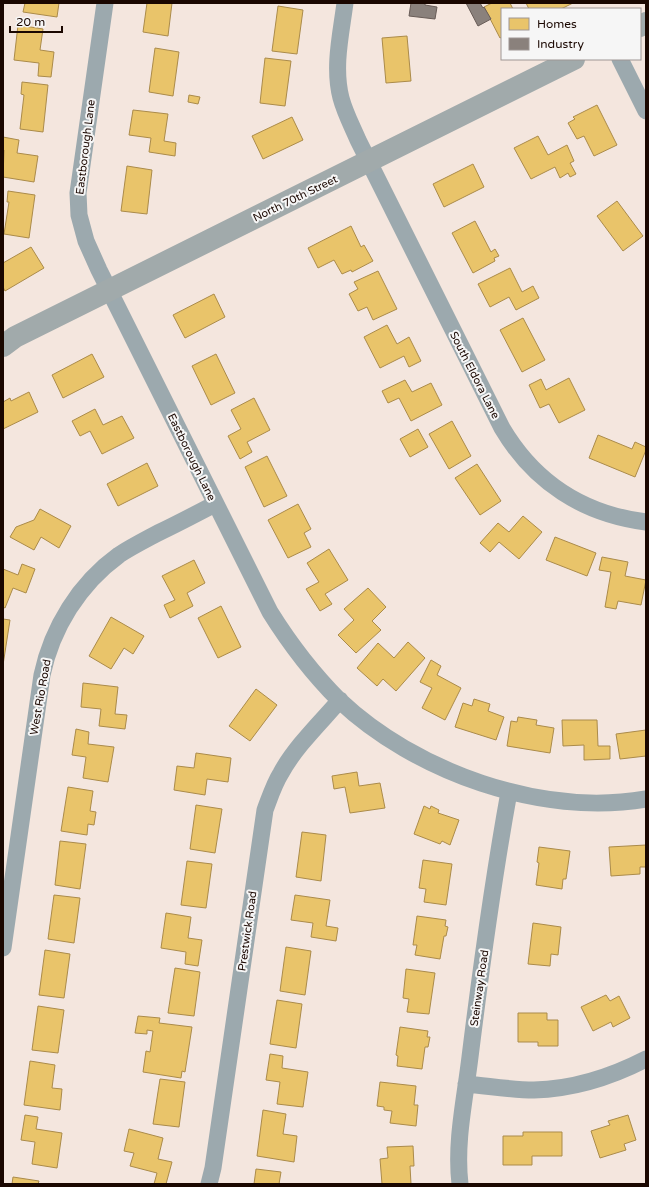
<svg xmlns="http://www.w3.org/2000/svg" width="649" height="1187" font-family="'Varela Round',sans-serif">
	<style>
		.homes { fill: #e9c46a; stroke: #ab8b4a }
		.industry { fill: #8a817c; stroke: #685c57 }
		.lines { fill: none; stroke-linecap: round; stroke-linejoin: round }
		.minor { stroke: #9ca9ae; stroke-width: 17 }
		.major { stroke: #a1aaab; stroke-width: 22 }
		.labels { text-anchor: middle; stroke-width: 4; stroke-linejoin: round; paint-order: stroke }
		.street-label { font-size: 11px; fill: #1a0700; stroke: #f6f6f6 }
	</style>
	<rect width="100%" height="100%" fill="#f4e6de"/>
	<path class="homes" d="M 25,3 L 59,3 L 57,17 L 23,12 Z
		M 147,3 L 172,3 L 168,36 L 143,32 Z
		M 492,3 L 510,3 L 513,9 L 502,9 L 502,37 L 500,38 L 484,7 Z
		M 526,3 L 573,3 L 561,9 L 529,9 Z
		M 278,6 L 303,10 L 297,54 L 272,51 Z
		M 18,25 L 43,29 L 40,50 L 54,52 L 51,77 L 38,76 L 39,63 L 14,60 Z
		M 407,36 L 411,81 L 386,83 L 382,38 Z
		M 155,48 L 179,52 L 173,96 L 149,92 Z
		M 265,58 L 291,61 L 285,106 L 260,103 Z
		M 22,82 L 48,85 L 43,132 L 20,129 L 24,95 L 21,94 Z
		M 189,95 L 200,97 L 198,104 L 188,102 Z
		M 597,105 L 617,145 L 594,156 L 584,136 L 577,139 L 568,123 L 575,119 L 573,117 Z
		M 133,110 L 168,114 L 164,141 L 176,143 L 175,156 L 149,152 L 151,138 L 129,135 Z
		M 292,117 L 303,140 L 263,159 L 252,136 Z
		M 538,136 L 548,155 L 567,145 L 574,161 L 570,163 L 576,174 L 570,177 L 568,173 L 560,178 L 555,167 L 531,179 L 514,148 Z
		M 3,137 L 19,140 L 17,153 L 38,156 L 34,182 L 3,177 L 4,150 L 3,150 Z
		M 473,164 L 484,187 L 444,207 L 433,184 Z
		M 127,166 L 152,170 L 147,214 L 121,211 Z
		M 8,191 L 35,195 L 29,238 L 4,234 L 9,202 L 7,202 Z
		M 617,201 L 643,236 L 623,251 L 597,216 Z
		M 475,221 L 491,252 L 495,249 L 499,256 L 494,258 L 495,261 L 473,273 L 452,233 Z
		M 351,226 L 361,247 L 364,245 L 373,261 L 352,272 L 351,270 L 342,274 L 334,260 L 318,268 L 308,248 Z
		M 31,247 L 44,268 L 5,291 L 3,287 L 3,263 Z
		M 510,268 L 522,292 L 533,286 L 539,298 L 516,310 L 509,297 L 490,307 L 478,284 Z
		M 378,271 L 397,309 L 373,320 L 367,307 L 358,311 L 349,294 L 358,289 L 354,282 Z
		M 214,294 L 225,317 L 185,338 L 173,315 Z
		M 523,318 L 545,360 L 522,372 L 500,330 Z
		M 387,325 L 397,344 L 409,337 L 421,361 L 409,367 L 404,356 L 380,368 L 364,337 Z
		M 92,354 L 104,377 L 63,398 L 52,375 Z
		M 216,354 L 235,393 L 211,405 L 192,366 Z
		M 569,378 L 585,410 L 559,423 L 549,404 L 540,408 L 529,385 L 541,379 L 546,390 Z
		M 405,380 L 412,392 L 431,383 L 442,405 L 411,421 L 399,398 L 388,403 L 382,391 Z
		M 29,392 L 38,412 L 3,429 L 3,402 L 10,398 L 11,401 Z
		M 254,398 L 270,430 L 247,442 L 252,452 L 240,459 L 228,436 L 241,429 L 231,410 Z
		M 95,409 L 103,425 L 122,416 L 134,438 L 102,454 L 90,431 L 80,436 L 72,421 Z
		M 452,421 L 471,456 L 449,469 L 429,434 Z
		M 418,429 L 428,447 L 410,457 L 400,439 Z
		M 598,435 L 632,449 L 635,442 L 646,447 L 646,450 L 635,477 L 589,458 Z
		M 267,456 L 287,496 L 264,507 L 245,467 Z
		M 147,463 L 158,486 L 118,506 L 107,484 Z
		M 477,464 L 501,501 L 480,515 L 455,478 Z
		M 298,504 L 311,529 L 304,533 L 311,547 L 288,558 L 268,520 Z
		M 40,509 L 71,526 L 59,548 L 41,537 L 34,550 L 10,537 L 16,527 L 34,520 Z
		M 523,516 L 542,532 L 519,559 L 499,542 L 490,552 L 480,543 L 498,523 L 509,532 Z
		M 555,537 L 596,553 L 587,576 L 546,560 Z
		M 329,549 L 348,580 L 325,594 L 332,604 L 320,611 L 306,589 L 319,582 L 307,563 Z
		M 602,557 L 628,562 L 625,576 L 646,580 L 641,605 L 618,601 L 616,609 L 605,607 L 611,572 L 599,570 Z
		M 194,560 L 205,583 L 187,593 L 193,606 L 170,618 L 164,605 L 175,600 L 162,576 Z
		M 22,564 L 35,569 L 26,593 L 13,588 L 5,608 L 3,607 L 3,569 L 18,575 Z
		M 368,588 L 386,607 L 372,621 L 381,630 L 356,653 L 338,635 L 354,620 L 344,609 Z
		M 221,606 L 241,647 L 218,658 L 198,618 Z
		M 111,617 L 144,636 L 133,654 L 124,648 L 111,669 L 89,656 Z
		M 3,619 L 10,620 L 3,665 Z
		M 408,642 L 425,658 L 396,691 L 383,679 L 377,686 L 357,668 L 378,643 L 394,658 Z
		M 431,660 L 441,666 L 437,675 L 461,688 L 445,720 L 422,708 L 432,688 L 420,682 Z
		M 83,683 L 118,687 L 115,714 L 127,715 L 125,729 L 99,726 L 101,709 L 81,707 Z
		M 256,689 L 277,705 L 250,741 L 229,726 Z
		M 474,699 L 490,704 L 488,711 L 504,717 L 496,740 L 455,727 L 463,703 L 472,706 Z
		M 518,717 L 537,720 L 536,725 L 554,728 L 550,753 L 507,746 L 511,721 L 517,722 Z
		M 562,720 L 597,720 L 598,746 L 610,746 L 610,759 L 584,760 L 584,745 L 563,746 Z
		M 76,729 L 89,732 L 88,744 L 114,747 L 108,782 L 83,778 L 86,757 L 72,755 Z
		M 646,730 L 646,756 L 620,759 L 616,734 Z
		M 196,753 L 231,758 L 228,782 L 207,779 L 205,795 L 174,790 L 177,766 L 194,768 Z
		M 357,772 L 359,786 L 380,783 L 385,808 L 350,813 L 345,787 L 334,789 L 332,776 Z
		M 68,787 L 93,791 L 90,811 L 96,812 L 94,825 L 88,824 L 87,835 L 61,831 Z
		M 196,805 L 222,809 L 215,853 L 190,849 Z
		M 424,806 L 430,809 L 431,806 L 439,810 L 438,813 L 459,820 L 450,845 L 442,841 L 440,844 L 414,834 Z
		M 302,832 L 326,835 L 321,881 L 296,877 Z
		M 60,841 L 86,844 L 80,889 L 55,885 Z
		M 646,845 L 646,867 L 640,867 L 640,874 L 611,876 L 609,847 Z
		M 539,847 L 570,851 L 566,879 L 563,879 L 562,889 L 536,885 L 539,863 L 537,862 Z
		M 423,860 L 452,864 L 446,905 L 424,902 L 426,889 L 419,888 Z
		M 187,861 L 212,864 L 206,908 L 181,905 Z
		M 54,895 L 80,898 L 74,943 L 48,939 Z
		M 295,895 L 330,900 L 326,926 L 338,928 L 336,941 L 311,937 L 313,923 L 291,920 Z
		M 166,913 L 191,917 L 188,938 L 202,940 L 198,966 L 185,964 L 186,952 L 161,948 Z
		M 417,916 L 446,920 L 445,926 L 448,927 L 446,936 L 444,936 L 440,959 L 415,955 L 417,945 L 413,945 Z
		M 533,923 L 561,927 L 558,955 L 551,954 L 550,966 L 528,964 Z
		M 286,947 L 311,951 L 305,995 L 280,991 Z
		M 45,950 L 70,954 L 64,998 L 39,995 Z
		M 175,968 L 200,972 L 194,1016 L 168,1013 Z
		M 406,969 L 435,973 L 429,1014 L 407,1012 L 409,999 L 403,998 Z
		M 606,995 L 610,1001 L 619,996 L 630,1018 L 613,1027 L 611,1022 L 593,1031 L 581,1007 Z
		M 277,1000 L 302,1004 L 296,1048 L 270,1044 Z
		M 38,1006 L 64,1010 L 58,1053 L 32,1050 Z
		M 518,1013 L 547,1013 L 547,1020 L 558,1020 L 558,1046 L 538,1046 L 538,1042 L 518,1042 Z
		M 138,1016 L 160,1018 L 159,1023 L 192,1027 L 185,1072 L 182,1071 L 181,1078 L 143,1072 L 146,1051 L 150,1052 L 153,1031 L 147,1030 L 147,1034 L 135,1033 Z
		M 400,1027 L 428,1031 L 427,1037 L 430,1037 L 428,1047 L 425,1047 L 422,1069 L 397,1066 L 398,1056 L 396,1055 Z
		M 270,1054 L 283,1056 L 282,1068 L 308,1072 L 303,1107 L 277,1104 L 280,1082 L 266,1080 Z
		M 30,1061 L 55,1065 L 52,1088 L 62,1089 L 60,1110 L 24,1105 Z
		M 160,1079 L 185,1082 L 179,1127 L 153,1124 Z
		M 380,1082 L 416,1086 L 414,1105 L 418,1105 L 416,1126 L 390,1123 L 392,1111 L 384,1110 L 384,1107 L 377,1106 Z
		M 263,1110 L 286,1114 L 283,1134 L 297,1136 L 294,1162 L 257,1156 Z
		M 25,1115 L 38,1117 L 36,1129 L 62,1133 L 57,1168 L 32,1164 L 35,1142 L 21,1140 Z
		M 628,1115 L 636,1140 L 624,1144 L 626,1150 L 600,1158 L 591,1131 L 610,1125 L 608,1121 Z
		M 129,1129 L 163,1138 L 158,1159 L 172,1162 L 166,1184 L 154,1184 L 157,1173 L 130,1166 L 134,1153 L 124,1151 Z
		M 523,1132 L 562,1132 L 562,1156 L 532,1156 L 532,1165 L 503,1165 L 503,1136 L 523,1136 Z
		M 413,1146 L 414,1166 L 410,1166 L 411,1184 L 382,1184 L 380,1159 L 388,1158 L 387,1147 Z
		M 256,1169 L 281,1172 L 279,1184 L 254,1184 Z
		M 13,1177 L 39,1181 L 38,1184 L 12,1184 Z"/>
	<path class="industry" d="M 411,3 L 425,3 L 425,5 L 437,7 L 435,19 L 409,16 Z
		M 466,3 L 480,3 L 483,8 L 484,7 L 491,19 L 478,26 Z"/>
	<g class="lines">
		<path class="minor" d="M 105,3 L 78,193 L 79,215 L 86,241 L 99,270 L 270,612 C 290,644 312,673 339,700 C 415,772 541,817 646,799
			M 345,3 C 341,34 333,67 341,98 C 345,113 352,126 358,140 L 502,428 C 534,482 583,514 646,522
			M 620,59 L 646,111
			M 3,948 L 42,675 C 52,628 79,584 119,555 C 131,547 145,540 158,533 C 177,524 196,514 215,504
			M 466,1084 C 489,1086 512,1090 534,1090 C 574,1089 611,1077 646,1059
			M 209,1184 L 213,1168 L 265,810 C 270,797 274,784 281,773 C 295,747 321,722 340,700
			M 460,1184 C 455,1142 465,1099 470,1057 C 481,968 493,880 509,792"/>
		<path class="major" d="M 640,26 L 646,23
			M 3,346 L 15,337 L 574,59"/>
	</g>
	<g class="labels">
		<g class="street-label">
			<text transform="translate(85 147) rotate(-83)" y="4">Eastborough Lane</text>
			<text transform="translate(295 198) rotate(-26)" y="4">North 70th Street</text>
			<text transform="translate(475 375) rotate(63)" y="4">South Eldora Lane</text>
			<text transform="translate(192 457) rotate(64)" y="4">Eastborough Lane</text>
			<text transform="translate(40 697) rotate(-80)" y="4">West Rio Road</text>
			<text transform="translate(247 931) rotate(-82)" y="4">Prestwick Road</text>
			<text transform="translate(479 988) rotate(-82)" y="4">Steinway Road</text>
		</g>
	</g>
	<rect width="649" height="1187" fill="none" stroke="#1a0700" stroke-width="8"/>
	<rect x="501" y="8" width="140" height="52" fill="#f6f6f6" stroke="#9e9694"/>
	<rect x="509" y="18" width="20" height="12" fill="#e9c46a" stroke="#9e9694"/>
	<text x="537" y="28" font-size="12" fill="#1a0700">Homes</text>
	<rect x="509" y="38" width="20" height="12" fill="#8a817c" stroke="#9e9694"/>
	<text x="537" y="48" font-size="12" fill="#1a0700">Industry</text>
	<path d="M10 26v6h52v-6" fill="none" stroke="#1a0700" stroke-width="2"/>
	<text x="16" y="26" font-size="12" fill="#1a0700" stroke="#f6f6f6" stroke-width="3" paint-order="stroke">20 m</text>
</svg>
